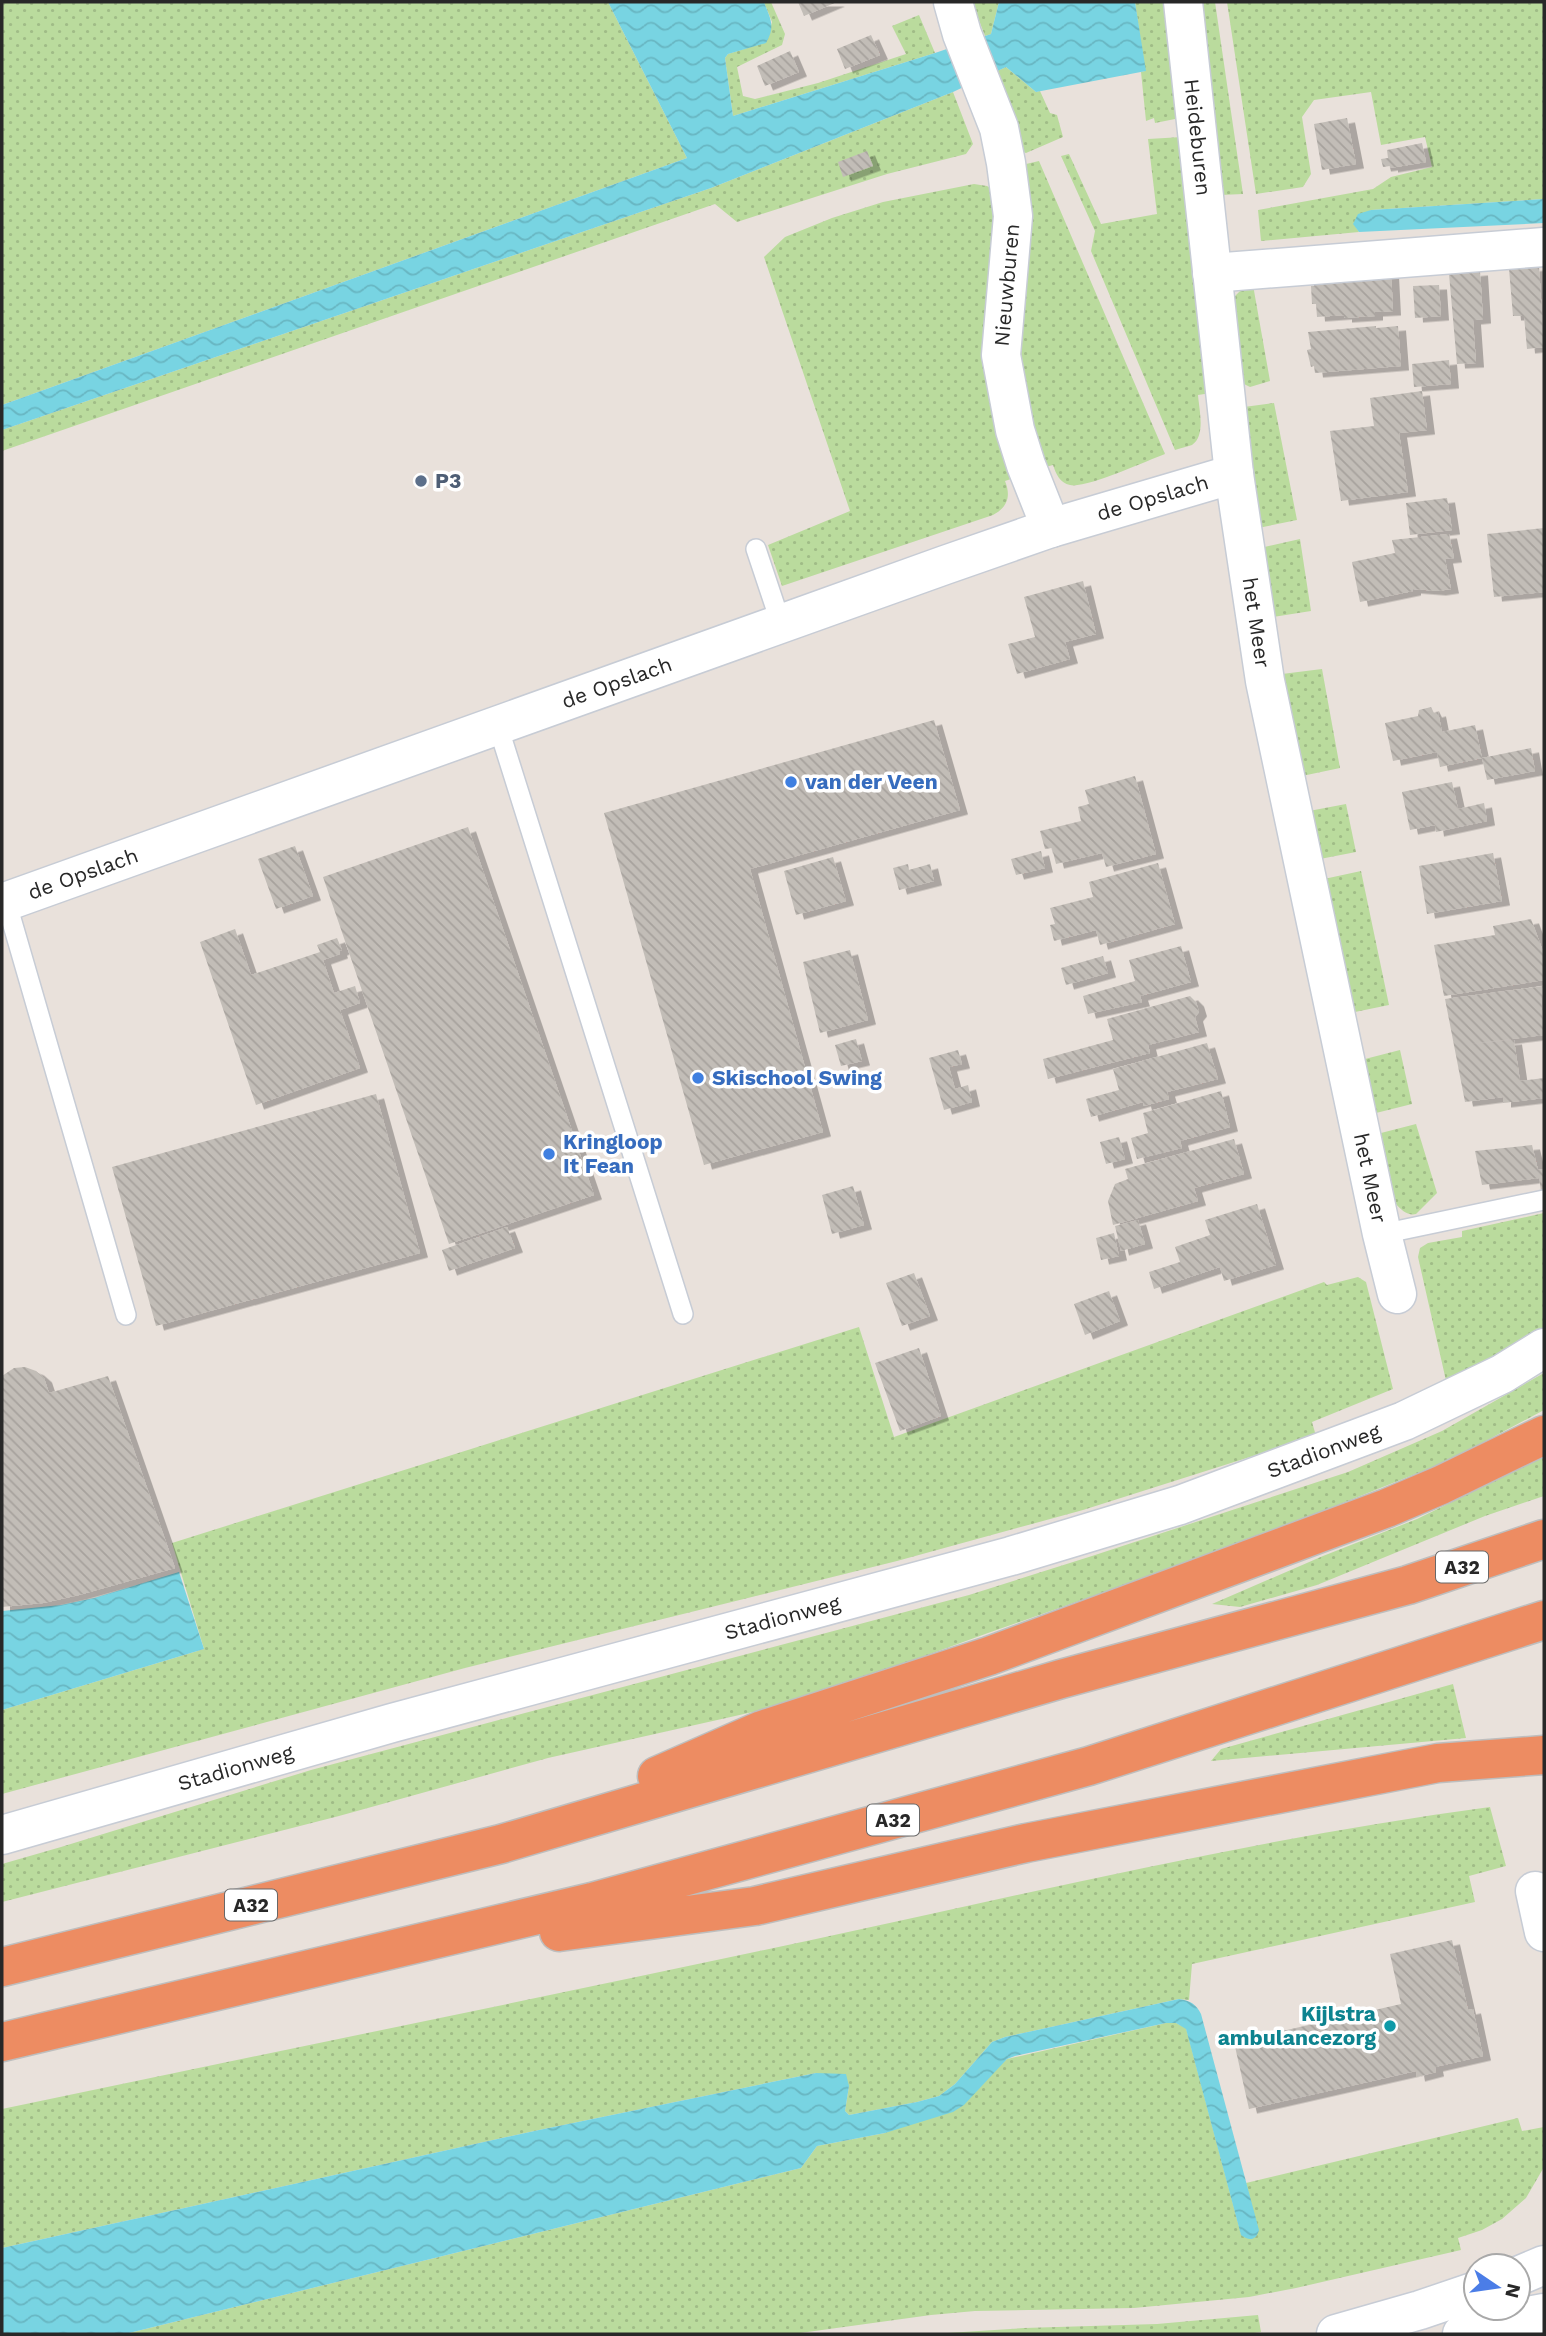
<svg xmlns="http://www.w3.org/2000/svg" width="1546" height="2336" font-family="'Work Sans',sans-serif">
	<style>
		.grass { fill: url(#grass-dots) }
		.water { fill: url(#water-waves) }
		.building { fill: url(#building-back-hatch); filter: url(#shadow) }
		.lines { fill: none; stroke-linecap: round; stroke-linejoin: round }
		.service-casing { stroke: #c7ccd5; stroke-width: 22 }
		.minor-casing { stroke: #c7ccd5; stroke-width: 41 }
		.tertiary-casing { stroke: #c7ccd5; stroke-width: 41 }
		.secondary-casing { stroke: #c7ccd5; stroke-width: 41 }
		.motorway-casing { stroke: #bebebe; stroke-width: 41 }
		.service { stroke: #fff; stroke-width: 19 }
		.minor { stroke: #fff; stroke-width: 38 }
		.tertiary { stroke: #fff; stroke-width: 38 }
		.secondary { stroke: #fff; stroke-width: 38 }
		.motorway { stroke: #ed8c62; stroke-width: 38 }
		.service-dot { fill: #5c6f8a; stroke: #fff; stroke-width: 2.5 }
		.shop-dot { fill: #3f7fe0; stroke: #fff; stroke-width: 2.5 }
		.culture-dot { fill: #0f9aa8; stroke: #fff; stroke-width: 2.5 }
		.labels { text-anchor: middle; stroke-width: 7; stroke-linejoin: round; paint-order: stroke }
		.shield { fill: #fff; stroke: #686868; stroke-width: 2 }
		.shield-label { font-size: 19px; font-weight: bold; fill: #282828 }
		.street-label { font-size: 21px; fill: #282828; stroke: #fff }
		.service-label { font-size: 21px; font-weight: bold; fill: #4e5e75; stroke: #fff; text-anchor: start }
		.shop-label { font-size: 21px; font-weight: bold; fill: #366cbe; stroke: #fff; text-anchor: start }
		.culture-label { font-size: 21px; font-weight: bold; fill: #0d838f; stroke: #fff; text-anchor: end }
	</style>
	<defs>
		<pattern id="grass-dots" width="8" height="8" patternUnits="userSpaceOnUse" patternTransform="scale(1.75)"><rect width="8" height="8" fill="#badb9d"/><path d="M2 2h.1M6 6h.1" fill="none" stroke="#a0bc87" stroke-width="1.8" stroke-linecap="round"/></pattern>
		<pattern id="water-waves" width="16" height="10" patternUnits="userSpaceOnUse" patternTransform="scale(1.75)"><rect width="16" height="10" fill="#78d4e2"/><path d="M0 5q4-4 8 0t8 0" fill="none" stroke="#68b6c2"/></pattern>
		<pattern id="building-back-hatch" width="6" height="6" patternUnits="userSpaceOnUse" patternTransform="scale(1.75)"><rect width="6" height="6" fill="#c2bdb7"/><path d="M-1 5l2 2M0 0l6 6M5-1l2 2" fill="none" stroke="#a7a29d"/></pattern>
		<filter id="shadow"><feDropShadow dx="8" dy="4.5" stdDeviation="0" flood-color="#0004"/></filter>
	</defs>
	<rect width="100%" height="100%" fill="#e9e1db"/>
	<path class="grass" d="M 2,2 L 608,2 L 687,158 L 2,405 Z
		M 764,2 L 771,2 L 785,34 L 782,45 L 737,67 L 743,96 L 755,99 L 818,83 L 906,54 L 892,26 L 919,15 L 935,53 L 733,116 L 725,58 L 728,54 L 766,42 L 772,22 Z
		M 972,2 L 999,2 L 991,34 L 985,36 Z
		M 1135,2 L 1167,2 L 1180,118 L 1155,123 L 1154,118 L 1146,121 L 1141,72 L 1145,71 Z
		M 1197,2 L 1215,2 L 1243,194 L 1221,195 Z
		M 1227,2 L 1544,2 L 1544,199 L 1371,210 L 1354,224 L 1359,232 L 1261,241 L 1258,210 L 1373,189 L 1391,177 L 1432,167 L 1425,137 L 1381,145 L 1371,92 L 1314,100 L 1302,117 L 1311,174 L 1303,187 L 1256,194 Z
		M 1006,67 L 1036,92 L 1040,91 L 1050,113 L 1057,115 L 1063,137 L 1026,153 L 1023,152 L 1011,104 L 997,71 Z
		M 953,92 L 973,144 L 966,154 L 887,174 L 737,222 L 715,204 L 2,451 L 2,430 L 711,188 Z
		M 1182,137 L 1211,393 L 1198,395 C 1199,409 1206,436 1192,445 C 1187,447 1180,448 1175,450 L 1091,251 L 1095,231 L 1061,156 L 1069,154 L 1101,224 L 1157,214 L 1148,139 Z
		M 1039,161 L 1165,454 C 1146,461 1085,489 1070,485 C 1060,483 1056,474 1053,465 L 1042,468 L 1019,381 L 1025,167 L 1026,164 Z
		M 974,184 L 987,186 L 995,191 L 1017,477 L 1005,481 C 1011,496 1008,507 993,515 L 782,586 L 768,545 L 850,511 L 764,257 L 785,237 L 832,218 L 883,202 Z
		M 1253,285 L 1270,381 L 1250,387 L 1242,383 L 1232,299 L 1244,287 Z
		M 1274,403 L 1297,520 L 1258,528 L 1244,407 Z
		M 1300,539 L 1311,611 L 1273,617 L 1260,548 Z
		M 1322,669 L 1340,768 L 1302,776 L 1282,674 Z
		M 1346,804 L 1356,852 L 1320,859 L 1309,811 Z
		M 1361,871 L 1389,1005 L 1355,1012 L 1324,879 Z
		M 1400,1050 L 1412,1104 L 1376,1113 L 1365,1059 Z
		M 1416,1124 L 1437,1193 L 1416,1214 C 1408,1216 1401,1210 1396,1204 L 1381,1133 Z
		M 1544,1213 L 1544,1329 L 1494,1360 L 1447,1385 L 1418,1257 L 1420,1248 L 1428,1243 L 1462,1237 L 1462,1231 Z
		M 1358,1277 L 1366,1282 L 1393,1389 L 1312,1422 L 1316,1436 L 1083,1510 L 897,1561 L 465,1668 L 2,1794 L 2,1710 L 204,1649 L 172,1543 L 859,1327 L 894,1437 L 1324,1282 L 1327,1285 Z
		M 1544,1373 L 1544,1410 L 1448,1461 L 1235,1546 L 988,1633 L 798,1702 L 548,1758 L 339,1816 L 2,1902 L 2,1864 L 61,1847 L 311,1770 L 969,1595 L 1092,1556 L 1348,1472 L 1442,1431 Z
		M 1544,1457 L 1544,1496 L 1485,1516 L 1317,1585 L 1240,1607 L 1212,1604 L 1323,1556 L 1417,1519 Z
		M 1453,1684 L 1466,1738 L 1211,1761 L 1221,1749 Z
		M 1490,1807 L 1506,1866 L 1469,1876 L 1475,1902 L 1192,1964 L 1189,2000 L 1179,1999 L 1005,2037 L 992,2042 L 955,2084 L 939,2096 L 917,2102 L 849,2115 L 845,2111 L 849,2086 L 816,2073 L 539,2130 L 2,2248 L 2,2109 C 273,2052 545,1997 816,1939 C 1040,1891 1263,1837 1490,1807 Z
		M 1166,2023 L 1176,2023 L 1186,2028 L 1241,2234 L 1258,2230 L 1246,2183 L 1518,2118 L 1522,2131 L 1544,2127 L 1544,2167 L 1526,2198 L 1502,2219 L 1482,2230 L 1458,2238 L 1461,2250 L 1296,2288 L 1249,2297 L 1134,2308 L 975,2311 L 931,2315 L 793,2334 L 125,2334 L 801,2168 L 817,2146 L 885,2133 L 1000,2065 L 1007,2059 Z
		M 1258,2315 L 1261,2332 L 1247,2334 L 932,2334 L 1024,2328 L 1157,2324 Z"/>
	<path class="water" d="M 608,2 L 764,2 C 770,18 776,26 766,43 L 728,54 L 725,58 L 733,116 L 935,53 L 991,34 L 999,2 L 1135,2 L 1146,71 L 1036,92 L 1006,67 L 953,92 L 711,188 L 2,430 L 2,405 L 687,158 Z
		M 1544,199 L 1544,223 L 1359,232 L 1353,224 L 1358,214 L 1371,210 Z
		M 179,1572 L 204,1649 L 2,1710 L 2,1611 L 61,1605 L 94,1598 Z
		M 1179,1999 C 1191,2001 1196,2004 1201,2014 L 1259,2230 C 1256,2241 1249,2241 1241,2235 L 1186,2029 L 1176,2023 L 1166,2023 L 1015,2056 L 1007,2059 L 964,2105 L 953,2112 L 885,2133 L 817,2146 L 801,2168 L 125,2334 L 2,2334 L 2,2248 L 539,2130 L 816,2073 L 846,2074 L 849,2086 L 845,2111 L 849,2115 L 917,2102 L 939,2096 L 955,2084 L 992,2042 L 1005,2037 Z"/>
	<path class="building" d="M 798,2 L 837,2 L 804,16 Z
		M 871,35 L 880,55 L 845,69 L 837,49 Z
		M 790,51 L 799,72 L 765,86 L 757,66 Z
		M 1347,118 L 1356,164 L 1322,170 L 1314,124 Z
		M 1422,143 L 1426,162 L 1390,168 L 1390,166 L 1383,167 L 1381,159 L 1388,158 L 1387,150 Z
		M 867,151 L 873,166 L 843,177 L 838,162 Z
		M 1539,266 L 1544,347 L 1527,349 L 1524,316 L 1513,316 L 1509,269 Z
		M 1480,271 L 1483,319 L 1473,320 L 1476,363 L 1457,364 L 1449,274 Z
		M 1391,272 L 1393,311 L 1375,312 L 1375,316 L 1344,318 L 1344,315 L 1317,317 L 1316,304 L 1312,304 L 1311,286 L 1314,286 L 1314,281 Z
		M 1439,285 L 1441,316 L 1415,318 L 1413,286 Z
		M 1376,326 L 1376,328 L 1398,326 L 1401,366 L 1315,373 L 1314,366 L 1311,367 L 1307,350 L 1311,349 L 1308,332 Z
		M 1449,360 L 1451,384 L 1414,387 L 1412,364 Z
		M 1422,391 L 1427,430 L 1399,433 L 1408,492 L 1341,501 L 1330,431 L 1374,426 L 1370,398 Z
		M 1447,498 L 1452,530 L 1410,535 L 1406,503 Z
		M 1544,528 L 1544,592 L 1494,597 L 1487,534 Z
		M 1449,534 L 1454,558 L 1445,559 L 1451,589 L 1438,591 L 1413,589 L 1413,591 L 1360,602 L 1352,562 L 1395,553 L 1392,540 Z
		M 1083,581 L 1096,634 L 1065,642 L 1070,659 L 1017,674 L 1008,644 L 1035,637 L 1024,597 Z
		M 1431,707 L 1434,713 L 1438,712 L 1442,732 L 1475,725 L 1482,758 L 1440,767 L 1437,752 L 1393,761 L 1385,723 L 1418,716 L 1419,710 Z
		M 934,720 L 960,810 L 750,869 L 823,1132 L 704,1165 L 604,813 Z
		M 1531,748 L 1535,771 L 1487,780 L 1482,758 Z
		M 1135,776 L 1156,854 L 1106,867 L 1102,853 L 1056,864 L 1052,848 L 1045,849 L 1040,831 L 1081,821 L 1078,807 L 1089,804 L 1085,790 Z
		M 1452,782 L 1458,809 L 1484,803 L 1487,821 L 1436,832 L 1435,825 L 1410,830 L 1402,792 Z
		M 468,827 L 594,1195 L 449,1244 L 323,877 Z
		M 295,846 L 313,896 L 276,909 L 258,859 Z
		M 1041,851 L 1045,868 L 1016,875 L 1011,859 Z
		M 1493,853 L 1502,901 L 1427,914 L 1419,866 Z
		M 833,857 L 846,901 L 796,915 L 784,871 Z
		M 1158,863 L 1175,924 L 1100,945 L 1096,930 L 1054,941 L 1050,925 L 1055,924 L 1050,908 L 1093,897 L 1089,882 Z
		M 908,864 L 909,870 L 930,864 L 934,881 L 899,890 L 893,868 Z
		M 1531,919 L 1544,954 L 1544,980 L 1444,996 L 1434,945 L 1495,935 L 1493,926 Z
		M 235,929 L 251,975 L 320,952 L 317,945 L 337,938 L 342,950 L 339,951 L 340,954 L 323,960 L 334,993 L 355,986 L 360,1003 L 340,1010 L 360,1068 L 256,1105 L 200,942 Z
		M 1181,946 L 1191,982 L 1140,996 L 1142,1002 L 1088,1014 L 1083,996 L 1135,981 L 1129,960 Z
		M 850,950 L 868,1020 L 820,1033 L 803,962 Z
		M 1103,956 L 1108,973 L 1066,985 L 1061,968 Z
		M 1544,986 L 1544,997 L 1541,997 L 1544,1035 L 1470,1044 L 1514,1040 L 1520,1081 L 1544,1078 L 1544,1098 L 1503,1103 L 1503,1097 L 1465,1102 L 1445,999 Z
		M 1190,996 L 1196,1002 L 1199,1012 L 1195,1017 L 1199,1032 L 1148,1045 L 1150,1053 L 1048,1079 L 1043,1059 L 1113,1040 L 1107,1019 Z
		M 856,1039 L 862,1061 L 841,1066 L 835,1045 Z
		M 1207,1043 L 1218,1079 L 1167,1092 L 1169,1099 L 1144,1106 L 1143,1102 L 1091,1117 L 1086,1099 L 1119,1090 L 1113,1069 Z
		M 958,1050 L 962,1064 L 949,1067 L 955,1089 L 968,1085 L 972,1102 L 944,1110 L 929,1058 Z
		M 1221,1091 L 1230,1127 L 1180,1141 L 1182,1148 L 1137,1159 L 1131,1138 L 1148,1133 L 1143,1113 Z
		M 376,1094 L 420,1253 L 156,1326 L 112,1167 Z
		M 1119,1137 L 1125,1159 L 1106,1164 L 1100,1142 Z
		M 1234,1139 L 1244,1174 L 1194,1188 L 1198,1201 L 1113,1225 L 1108,1201 L 1115,1184 L 1128,1179 L 1125,1169 Z
		M 1532,1145 L 1538,1170 L 1544,1169 L 1544,1190 L 1541,1191 L 1539,1178 L 1482,1185 L 1475,1151 Z
		M 853,1186 L 864,1225 L 832,1234 L 822,1195 Z
		M 1257,1204 L 1276,1265 L 1224,1281 L 1220,1267 L 1154,1289 L 1149,1272 L 1180,1262 L 1175,1247 L 1210,1235 L 1205,1220 Z
		M 1138,1220 L 1145,1244 L 1121,1251 L 1115,1226 Z
		M 507,1227 L 515,1248 L 449,1271 L 442,1250 Z
		M 1114,1233 L 1119,1256 L 1101,1260 L 1096,1238 Z
		M 914,1273 L 930,1316 L 902,1326 L 886,1283 Z
		M 1109,1291 L 1120,1321 L 1085,1335 L 1074,1304 Z
		M 919,1348 L 941,1416 L 900,1431 L 875,1363 Z
		M 25,1367 L 36,1371 L 44,1378 L 49,1393 L 108,1376 L 175,1568 L 79,1595 L 43,1603 L 2,1607 L 2,1376 L 14,1368 Z
		M 1452,1940 L 1468,2010 L 1473,2009 L 1483,2056 L 1435,2067 L 1436,2072 L 1417,2077 L 1416,2071 L 1249,2109 L 1234,2042 L 1401,2004 L 1390,1954 Z"/>
	<g class="lines">
		<g class="service-casing">
			<path id="service" d="M 756,549 L 781,624
				M 498,726 L 683,1314
				M 6,901 L 126,1315
				M 1382,1234 L 1544,1200"/>
		</g>
		<g class="minor-casing">
			<g id="minor">
				<path d="M 953,2 L 962,34 L 999,128 L 1006,163 L 1013,216 L 1001,355 L 1015,430 L 1026,465 L 1051,528"/>
				<path id="s1" d="M 1183,2 L 1234,474 L 1265,681 L 1382,1234 L 1397,1294"/>
				<path d="M 1212,273 L 1544,247"/>
				<path id="s2" d="M 2,903 L 945,565 L 1051,528 L 1234,474"/>
				<path d="M 1535,1891 L 1544,1932"/>
			</g>
		</g>
		<g class="tertiary-casing">
			<path id="tertiary" d="M 1518,2276 L 1544,2265
				M 1336,2334 L 1420,2310 L 1476,2291
				M 1462,2334 L 1528,2316 L 1544,2313"/>
		</g>
		<g class="secondary-casing">
			<g id="secondary">
				<path id="s3" d="M 2,1835 L 392,1723 L 1011,1556 L 1180,1505 L 1404,1421 L 1502,1374 L 1544,1348"/>
			</g>
		</g>
		<g class="motorway-casing">
			<path id="motorway" d="M 657,1776 L 762,1730 L 989,1656 L 1387,1508 L 1441,1485 L 1544,1435
				M 559,1932 L 755,1906 L 1026,1843 L 1438,1763 L 1544,1755
				M 2,1967 L 501,1844 L 1061,1679 L 1408,1585 L 1544,1539
				M 2,2042 L 592,1902 L 1089,1766 L 1544,1620"/>
		</g>
		<use href="#service" class="service"/>
		<use href="#minor" class="minor"/>
		<use href="#tertiary" class="tertiary"/>
		<use href="#secondary" class="secondary"/>
		<use href="#motorway" class="motorway"/>
	</g>
	<circle class="service-dot" cx="421" cy="481" r="7"/>
	<g class="shop-dot">
		<circle cx="791" cy="782" r="7"/>
		<circle cx="698" cy="1078" r="7"/>
		<circle cx="549" cy="1154" r="7"/>
	</g>
	<circle class="culture-dot" cx="1390" cy="2026" r="7"/>
	<g class="labels">
		<g class="shield">
			<rect x="1436" y="1551.5" width="52" height="31" rx="5"/>
			<rect x="867" y="1804.5" width="52" height="31" rx="5"/>
			<rect x="225" y="1889.5" width="52" height="31" rx="5"/>
		</g>
		<g class="shield-label">
			<text x="1462" y="1574">A32</text>
			<text x="893" y="1827">A32</text>
			<text x="251" y="1912">A32</text>
		</g>
		<g class="street-label">
			<text dy="7" stroke="none"><textPath href="#s1" startOffset="136">Heideburen</textPath></text>
			<text transform="translate(1007 285) rotate(-85)" y="7">Nieuwburen</text>
			<text dy="7" stroke="none"><textPath href="#s2" startOffset="1220">de Opslach</textPath></text>
			<text dy="7" stroke="none"><textPath href="#s1" startOffset="625">het Meer</textPath></text>
			<text dy="7" stroke="none"><textPath href="#s2" startOffset="653">de Opslach</textPath></text>
			<text dy="7" stroke="none"><textPath href="#s2" startOffset="86">de Opslach</textPath></text>
			<text dy="7" stroke="none"><textPath href="#s1" startOffset="1192">het Meer</textPath></text>
			<text dy="7" stroke="none"><textPath href="#s3" startOffset="1377">Stadionweg</textPath></text>
			<text dy="7" stroke="none"><textPath href="#s3" startOffset="810">Stadionweg</textPath></text>
			<text dy="7" stroke="none"><textPath href="#s3" startOffset="243">Stadionweg</textPath></text>
		</g>
		<g class="service-label">
			<text x="435" y="488">P3</text>
		</g>
		<g class="shop-label">
			<text x="805" y="789">van der Veen</text>
			<text x="712" y="1085">Skischool Swing</text>
			<text x="563" y="1149">Kringloop<tspan x="563" dy="24">It Fean</tspan></text>
		</g>
		<g class="culture-label">
			<text x="1376" y="2021">Kijlstra<tspan x="1376" dy="24">ambulancezorg</tspan></text>
		</g>
	</g>
	<rect width="1546" height="2336" fill="none" stroke="#282828" stroke-width="7"/>
	<g transform="translate(1497 2287) rotate(103)"><circle r="33" fill="#ffffff" stroke="#a9a9a9" stroke-width="2"/>
	<path d="M0-5L12 26L0 18L-12 26Z" fill="#4b7de7"/>
	<text y="-10" font-size="19" font-weight="bold" text-anchor="middle" fill="#282828">N</text>
	</g>
</svg>
